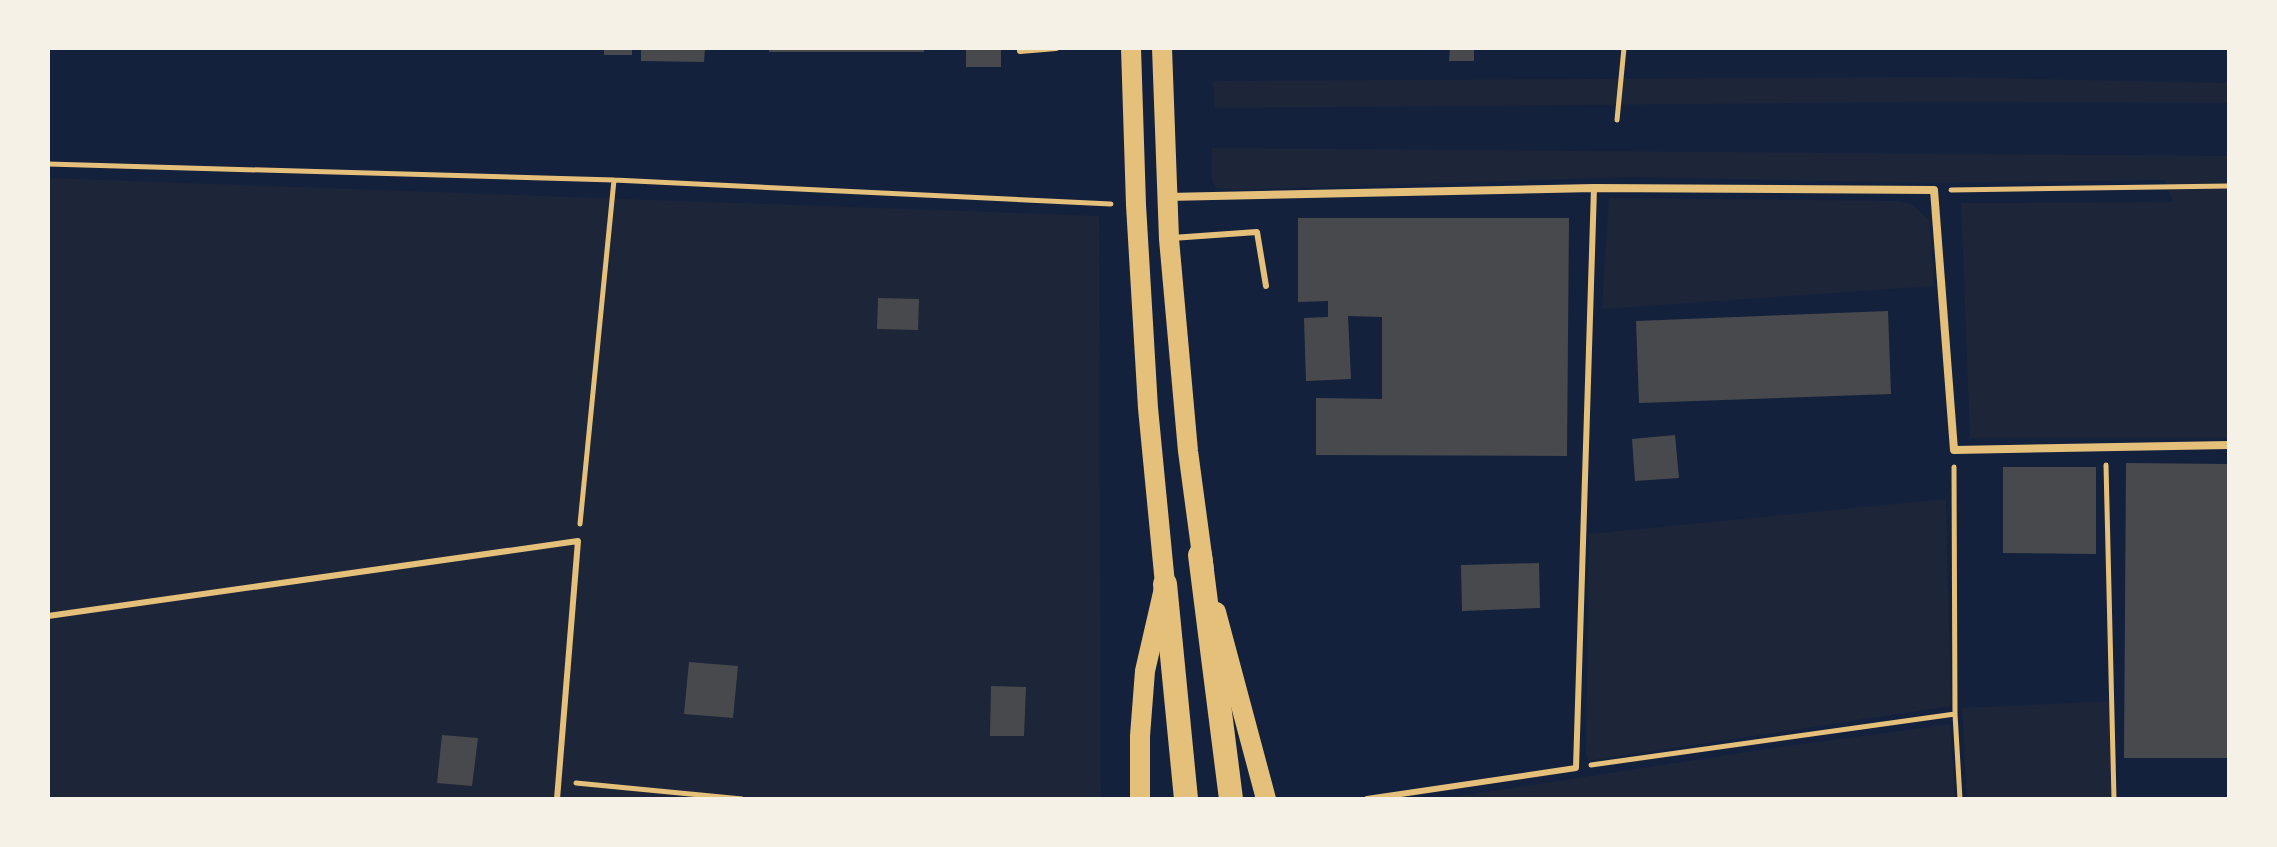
<svg xmlns="http://www.w3.org/2000/svg" width="2277" height="847" font-family="Manrope,sans-serif">
	<style>
		.green { fill: #1d2539 }
		.building { fill: #48494c }
		.lines { fill: none; stroke-linecap: round; stroke-linejoin: round }
		.path { stroke: #e5c07b; stroke-width: 5 }
		.service { stroke: #e5c07b; stroke-width: 6 }
		.minor { stroke: #e5c07b; stroke-width: 8 }
		.primary { stroke: #e5c07b; stroke-width: 20 }
		.motorway { stroke: #e5c07b; stroke-width: 24 }
	</style>
	<rect width="100%" height="100%" fill="#14213d"/>
	<path class="green" d="M 1941,77 L 2229,83 L 2229,103 L 1938,102 L 1215,108 L 1213,81 Z
		M 1212,148 L 2229,156 L 2229,438 L 1970,438 L 1961,203 L 2173,202 L 2164,180 L 1932,183 L 1631,177 L 1235,190 L 1217,189 L 1212,181 L 1211,172 Z
		M 48,178 L 1099,216 L 1101,799 L 48,799 Z
		M 1609,198 L 1896,201 L 1912,204 L 1929,220 L 1934,286 L 1602,309 Z
		M 1946,499 L 1951,706 L 1588,761 L 1586,753 L 1589,534 Z
		M 2113,701 L 2112,799 L 1967,799 L 1962,708 Z
		M 1950,724 L 1955,799 L 1440,799 L 1767,749 Z"/>
	<path class="building" d="M 604,48 L 632,48 L 632,55 L 604,55 Z
		M 641,48 L 705,48 L 704,62 L 641,61 Z
		M 769,48 L 924,48 L 924,52 L 769,52 Z
		M 966,48 L 1001,48 L 1001,67 L 966,67 Z
		M 1450,48 L 1474,48 L 1474,61 L 1449,61 Z
		M 1298,218 L 1569,218 L 1567,456 L 1316,455 L 1316,398 L 1382,399 L 1382,317 L 1348,316 L 1351,379 L 1306,381 L 1304,318 L 1328,317 L 1328,301 L 1298,302 Z
		M 878,298 L 919,299 L 918,330 L 877,329 Z
		M 1888,311 L 1891,394 L 1639,403 L 1636,321 Z
		M 1675,435 L 1679,478 L 1635,481 L 1632,439 Z
		M 2126,463 L 2229,464 L 2229,758 L 2124,758 Z
		M 2003,467 L 2096,467 L 2096,554 L 2003,553 Z
		M 1539,563 L 1540,608 L 1462,611 L 1461,565 Z
		M 689,662 L 738,666 L 733,718 L 684,714 Z
		M 991,686 L 1026,687 L 1024,736 L 990,736 Z
		M 442,735 L 478,738 L 472,786 L 437,783 Z"/>
	<g class="lines">
		<path class="path" d="M 1617,120 L 1624,48
			M 48,164 L 614,180 L 1111,204
			M 1951,190 L 2229,186
			M 2106,465 L 2114,799
			M 1954,467 L 1955,714 L 1960,799
			M 580,524 L 614,180
			M 1591,765 L 1955,714
			M 576,783 L 742,799"/>
		<path class="service" d="M 1020,51 L 1056,48
			M 1172,238 L 1257,232 L 1266,286
			M 48,616 L 578,541 L 557,799
			M 1367,799 L 1576,768 L 1594,188"/>
		<path class="minor" d="M 1167,197 L 1594,188 L 1934,190 L 1954,450 L 2229,445"/>
		<path class="primary" d="M 1131,48 L 1136,205 L 1148,408 L 1165,584 L 1145,671 L 1140,736 L 1140,799
			M 1162,48 L 1169,239 L 1188,451 L 1204,570
			M 1216,612 L 1266,799"/>
		<path class="motorway" d="M 1200,555 L 1231,799
			M 1165,584 L 1186,799"/>
	</g>
	<rect width="2277" height="847" fill="none" stroke="#f6f1e7" stroke-width="100"/>
</svg>
